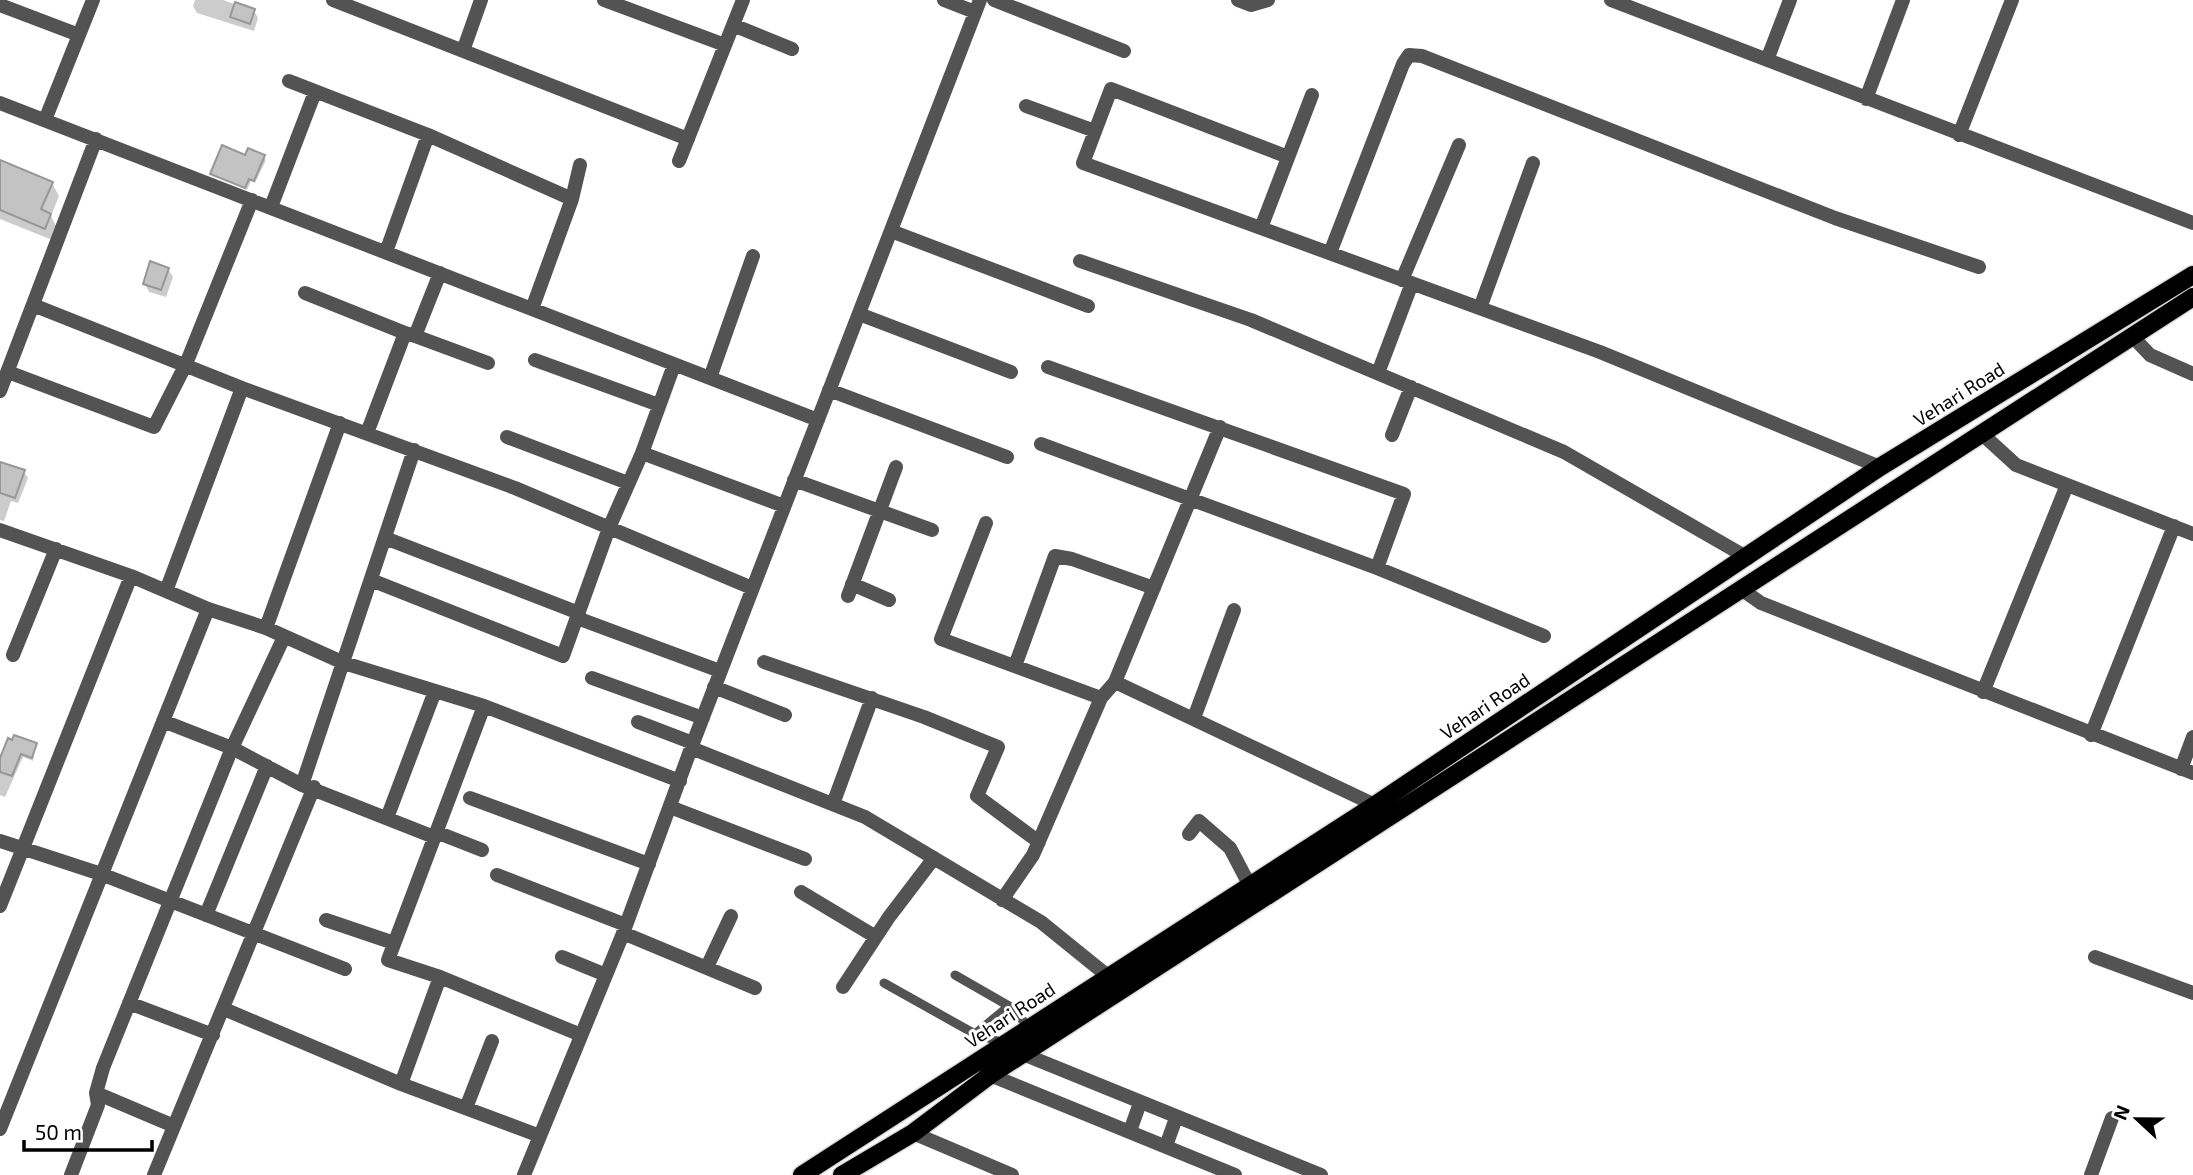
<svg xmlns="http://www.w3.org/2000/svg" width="2193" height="1175" font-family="'Exo 2',sans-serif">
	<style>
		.shadow { fill: #0003 }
		.building { fill: #c3c3c3; stroke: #979797; stroke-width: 2 }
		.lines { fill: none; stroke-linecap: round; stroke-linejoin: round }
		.primary-casing { stroke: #dbdbdb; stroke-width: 21 }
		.lane { stroke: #535353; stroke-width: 9 }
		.street { stroke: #535353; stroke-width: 14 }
		.primary { stroke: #000; stroke-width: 18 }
		.labels { text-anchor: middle; stroke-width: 6; stroke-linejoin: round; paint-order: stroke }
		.street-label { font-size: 19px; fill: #000; stroke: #fff }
	</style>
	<rect width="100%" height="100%" fill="#fff"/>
	<path class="shadow" d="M 195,0 L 223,0 L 254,11 L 258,18 L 254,31 L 197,13 L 193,6 Z
		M 264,156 L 266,160 L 255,183 L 251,181 L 247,190 L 212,174 L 246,157 Z
		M 0,169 L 52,183 L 59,196 L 51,216 L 57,228 L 52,240 L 0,219 Z
		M 168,269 L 173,277 L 166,297 L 149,292 L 145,284 Z
		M 0,461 L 24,472 L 28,478 L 18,503 L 11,501 L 4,521 L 0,520 Z
		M 35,744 L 33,761 L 23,757 L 5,797 L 0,795 L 0,763 Z"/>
	<path class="building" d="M 235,2 L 255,9 L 250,24 L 230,17 Z
		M 222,145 L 245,155 L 248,148 L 265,155 L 254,181 L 249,179 L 245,188 L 210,174 Z
		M 0,160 L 53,182 L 41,209 L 51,214 L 45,229 L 0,210 Z
		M 150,261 L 169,268 L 161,290 L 143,284 Z
		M 0,462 L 25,470 L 15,498 L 0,493 Z
		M 14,735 L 37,743 L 32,758 L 21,754 L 12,776 L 0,772 L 0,758 L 8,738 L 12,740 Z"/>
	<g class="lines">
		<g class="primary-casing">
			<path id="primary" d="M 802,1175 L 1375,805 L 1880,467 L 2193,275
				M 842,1175 L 913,1133 L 990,1075 L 2193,297"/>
		</g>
		<path class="lane" d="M 955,975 L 1009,1006 L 1030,1028
			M 884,983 L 975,1034 L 1004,1043
			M 975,1034 L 1009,1006"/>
		<path class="street" d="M 333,0 L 688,139
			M 604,0 L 725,45
			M 944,0 L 975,12
			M 994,0 L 1124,51
			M 1238,0 L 1251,5 L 1268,0
			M 1611,0 L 2193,223
			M 0,5 L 79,35
			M 733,25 L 792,49
			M 463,51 L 481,0
			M 1767,60 L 1790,0
			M 289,81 L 428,135 L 572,199
			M 1866,99 L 1903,0
			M 0,103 L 818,420
			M 1026,106 L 1095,131
			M 45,120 L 93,0
			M 1959,135 L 2012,0
			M 1288,157 L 1111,89 L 1083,163 L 1600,352 L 1880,467
			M 679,161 L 743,0
			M 271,207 L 315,92
			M 1261,228 L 1312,95
			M 891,231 L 1088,306
			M 386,252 L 428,135
			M 1330,253 L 1403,64 L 1409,55 L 1422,56 L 1835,218 L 1979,267
			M 1080,261 L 1251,320 L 1564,452 L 1748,558
			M 1402,280 L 1459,145
			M 305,293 L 405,333
			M 33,305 L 242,388 L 515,488 L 752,588
			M 1480,308 L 1533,163
			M 532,309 L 572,199 L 580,165
			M 859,314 L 1011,372
			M 415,336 L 488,363
			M 2132,336 L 2150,355 L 2193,374
			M 535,360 L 659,405
			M 674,365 L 642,453 L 784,506
			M 1048,367 L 1404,494 L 1377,568
			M 8,372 L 154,427 L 186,364 L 252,200
			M 1378,373 L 1412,283
			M 710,378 L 753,256
			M 829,390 L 1007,457
			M 0,391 L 96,139
			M 367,433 L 405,333 L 415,336 L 440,273
			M 1981,433 L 2016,465 L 2193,534
			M 1392,435 L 1411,387
			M 507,437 L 628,483
			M 1041,444 L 1377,568 L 1544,636
			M 794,480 L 932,530
			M 986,523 L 941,639 L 1101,698
			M 0,530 L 131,576 L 208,609 L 266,628 L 344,663 L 484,706 L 680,781
			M 385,538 L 579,613
			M 371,580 L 563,656 L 609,528 L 642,453
			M 852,584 L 889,600
			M 1741,589 L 1761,603 L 2193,773
			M 166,591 L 242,388
			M 848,596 L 896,467
			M 577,618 L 720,671
			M 266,628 L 340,423
			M 13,655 L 56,549
			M 764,662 L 924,717 L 998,747 L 977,796 L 1039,842
			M 1015,666 L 1055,556 L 1072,559 L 1154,588
			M 592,678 L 703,718
			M 1115,682 L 1375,805
			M 714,687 L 785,715
			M 1983,692 L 2067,485
			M 484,706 L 388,960 L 440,977 L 581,1035
			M 1194,718 L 1234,610
			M 163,721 L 232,748 L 302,785 L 434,837
			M 638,722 L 693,743
			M 2091,735 L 2174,526
			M 691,748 L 865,817 L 1041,922 L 1109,977
			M 2181,769 L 2193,737
			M 302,785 L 414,450
			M 470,798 L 649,864
			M 833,804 L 872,698
			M 670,807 L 805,859
			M 387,818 L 435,691
			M 436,832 L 482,850
			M 1189,834 L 1199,821 L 1230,848 L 1250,886
			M 0,841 L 101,874 L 345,969
			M 497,875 L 626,925
			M 801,892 L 876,937
			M 1002,900 L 1033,855 L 1101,698 L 1115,682 L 1220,427
			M 0,906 L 131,576
			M 206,915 L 267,766
			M 326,920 L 394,943
			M 623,933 L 755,988
			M 562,957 L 606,975
			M 2095,957 L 2193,993
			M 707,967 L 731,916
			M 843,987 L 889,917 L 934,858
			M 129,1003 L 213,1035
			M 224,1009 L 401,1084 L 540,1136
			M 994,1051 L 1023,1054 L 1321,1175
			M 986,1069 L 990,1075 L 1235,1175
			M 401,1084 L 440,977
			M 96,1093 L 174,1126
			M 466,1108 L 492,1041
			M 0,1129 L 208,609
			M 1130,1131 L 1140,1103
			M 913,1133 L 1012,1175
			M 1166,1146 L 1176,1118
			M 71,1175 L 98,1105 L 96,1093 L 103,1068 L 232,748 L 284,637
			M 154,1175 L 314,787
			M 524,1175 L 622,936 L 693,743 L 980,0
			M 2091,1175 L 2112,1118"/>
		<use href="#primary" class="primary"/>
	</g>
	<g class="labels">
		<g class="street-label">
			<text transform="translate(1959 394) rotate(-32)" y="7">Vehari Road</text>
			<text transform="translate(1485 706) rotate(-34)" y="7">Vehari Road</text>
			<text transform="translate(1010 1015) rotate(-33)" y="7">Vehari Road</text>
		</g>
	</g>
	<g transform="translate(2137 1119) rotate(292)" stroke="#ffffff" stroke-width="5" paint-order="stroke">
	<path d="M0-5L12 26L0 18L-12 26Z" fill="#000000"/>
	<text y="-10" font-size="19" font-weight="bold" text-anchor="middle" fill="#000000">N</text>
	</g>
	<path d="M24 1140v10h128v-10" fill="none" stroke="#000000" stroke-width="3.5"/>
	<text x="35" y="1140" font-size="21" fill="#000000" stroke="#ffffff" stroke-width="5" paint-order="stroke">50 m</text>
</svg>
